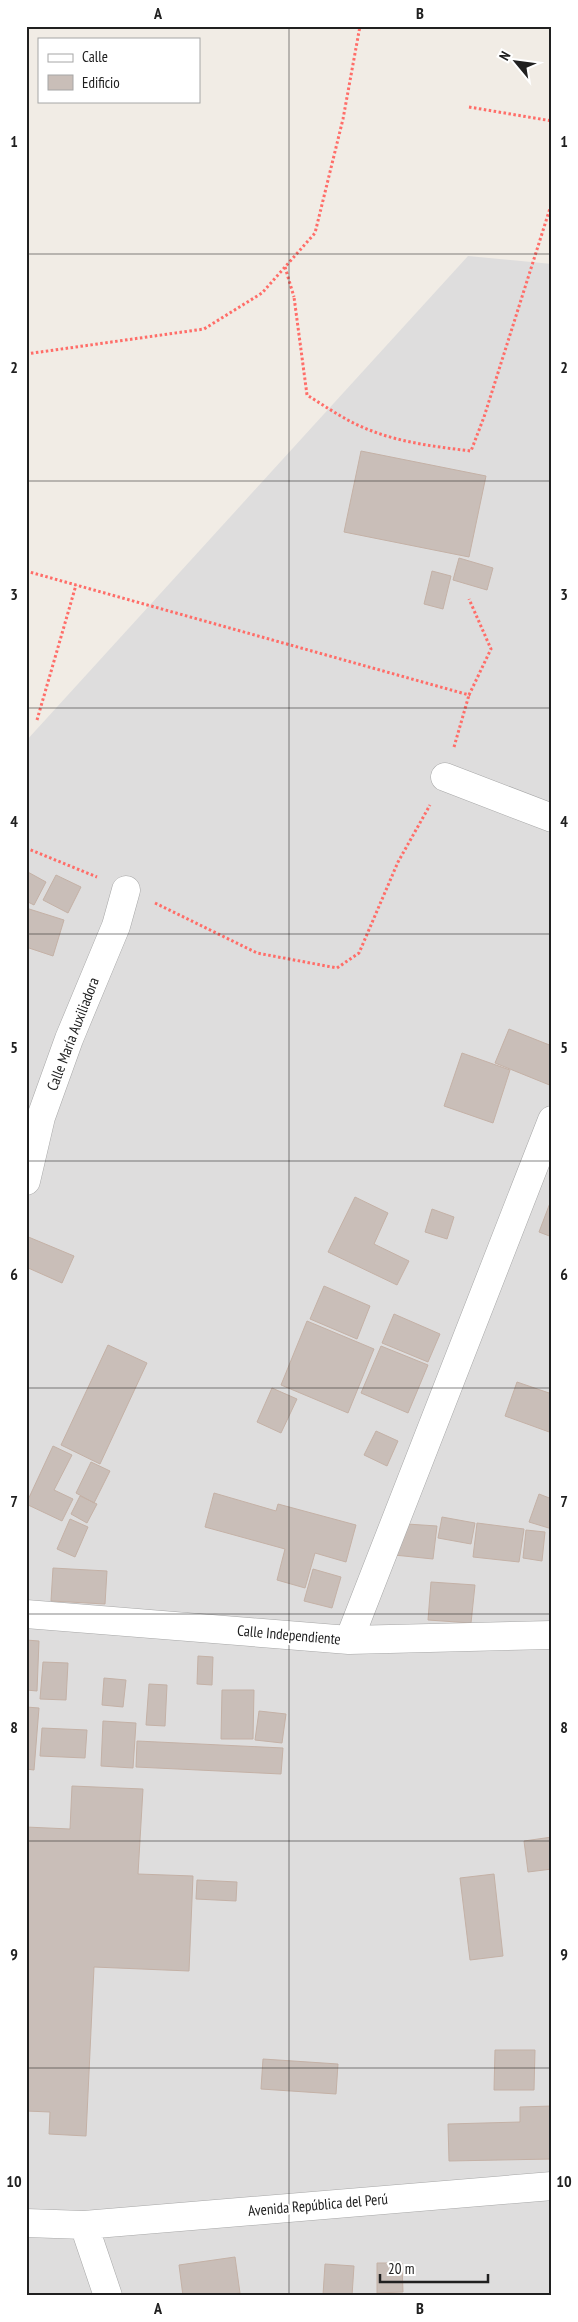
<svg xmlns="http://www.w3.org/2000/svg" width="578" height="2322" font-family="'PT Sans Narrow',sans-serif">
	<style>
		.residential { fill: #dedddd }
		.building { fill: #c9beb8; stroke: #c4b1a6 }
		.lines { fill: none; stroke-linecap: round; stroke-linejoin: round }
		.minor-casing { stroke: #a7a7a7; stroke-width: 29 }
		.path { stroke: #ff6d68; stroke-width: 3; stroke-dasharray: 2.5 2.5; stroke-linecap: butt }
		.minor { stroke: #fff; stroke-width: 28 }
		.grid { fill: none; stroke: #202020; stroke-width: 1; stroke-opacity: 0.55 }
		.labels { text-anchor: middle; stroke-width: 4; stroke-linejoin: round; paint-order: stroke }
		.street-label { font-size: 15px; fill: #202020; stroke: #fff }
		.neatline { fill: none; stroke: #202020; stroke-width: 2 }
		.grid-label { font-size: 16px; text-anchor: middle; font-weight: bold; fill: #202020 }
	</style>
	<rect width="100%" height="100%" fill="#f1ece5"/>
	<path class="residential" d="M 468,256 L 552,264 L 552,2296 L 26,2296 L 26,741 Z"/>
	<path class="building" d="M 361,451 L 486,476 L 469,557 L 344,532 Z
		M 459,558 L 493,568 L 487,590 L 453,580 Z
		M 432,571 L 451,576 L 443,609 L 424,604 Z
		M 26,871 L 46,882 L 34,905 L 26,901 Z
		M 56,875 L 81,887 L 68,913 L 43,900 Z
		M 26,908 L 64,920 L 53,956 L 26,947 Z
		M 509,1029 L 552,1046 L 552,1086 L 495,1063 Z
		M 462,1053 L 510,1070 L 493,1123 L 444,1106 Z
		M 355,1197 L 388,1213 L 374,1244 L 409,1261 L 397,1285 L 328,1252 Z
		M 550,1203 L 552,1203 L 552,1237 L 539,1232 Z
		M 432,1209 L 454,1217 L 447,1239 L 425,1232 Z
		M 26,1236 L 74,1256 L 62,1283 L 26,1267 Z
		M 324,1286 L 370,1306 L 357,1339 L 310,1319 Z
		M 394,1314 L 440,1334 L 428,1362 L 382,1343 Z
		M 307,1321 L 374,1349 L 348,1413 L 281,1385 Z
		M 108,1345 L 147,1363 L 100,1464 L 61,1445 Z
		M 381,1346 L 428,1365 L 408,1413 L 361,1393 Z
		M 517,1382 L 552,1394 L 552,1433 L 505,1416 Z
		M 272,1388 L 297,1399 L 281,1433 L 257,1422 Z
		M 376,1431 L 398,1441 L 387,1466 L 364,1455 Z
		M 53,1446 L 72,1455 L 54,1490 L 73,1499 L 62,1521 L 26,1504 Z
		M 91,1462 L 110,1471 L 94,1503 L 76,1493 Z
		M 214,1493 L 276,1511 L 278,1504 L 356,1525 L 346,1562 L 315,1553 L 305,1588 L 277,1580 L 285,1549 L 205,1527 Z
		M 539,1494 L 552,1499 L 552,1529 L 529,1522 Z
		M 80,1496 L 97,1504 L 87,1523 L 71,1514 Z
		M 442,1517 L 475,1523 L 471,1544 L 438,1538 Z
		M 70,1519 L 88,1527 L 75,1557 L 57,1549 Z
		M 477,1523 L 524,1529 L 519,1562 L 473,1557 Z
		M 407,1524 L 437,1526 L 433,1559 L 394,1555 Z
		M 526,1530 L 545,1532 L 542,1561 L 523,1558 Z
		M 53,1568 L 107,1571 L 105,1604 L 51,1601 Z
		M 313,1569 L 341,1577 L 332,1608 L 304,1601 Z
		M 431,1582 L 475,1585 L 471,1623 L 428,1620 Z
		M 26,1640 L 39,1641 L 37,1691 L 26,1690 Z
		M 198,1656 L 213,1657 L 212,1685 L 197,1684 Z
		M 43,1662 L 68,1663 L 66,1700 L 40,1699 Z
		M 104,1678 L 126,1680 L 123,1707 L 102,1705 Z
		M 149,1684 L 167,1685 L 165,1726 L 146,1725 Z
		M 222,1690 L 254,1690 L 253,1739 L 221,1739 Z
		M 26,1707 L 39,1708 L 34,1770 L 26,1769 Z
		M 259,1711 L 286,1714 L 282,1743 L 255,1740 Z
		M 103,1721 L 136,1723 L 133,1768 L 101,1766 Z
		M 42,1728 L 87,1730 L 85,1758 L 40,1756 Z
		M 137,1741 L 283,1748 L 281,1774 L 136,1767 Z
		M 72,1786 L 143,1789 L 138,1874 L 193,1876 L 189,1971 L 94,1967 L 86,2136 L 49,2134 L 50,2112 L 26,2111 L 26,1827 L 70,1829 Z
		M 552,1837 L 552,1869 L 528,1872 L 524,1841 Z
		M 494,1874 L 503,1956 L 470,1960 L 460,1878 Z
		M 197,1880 L 237,1882 L 236,1901 L 196,1899 Z
		M 495,2050 L 535,2050 L 534,2090 L 494,2090 Z
		M 263,2059 L 338,2064 L 336,2094 L 261,2089 Z
		M 552,2106 L 552,2159 L 449,2161 L 448,2124 L 520,2122 L 520,2107 Z
		M 235,2257 L 240,2293 L 218,2296 L 183,2296 L 179,2265 Z
		M 377,2263 L 402,2263 L 403,2292 L 377,2293 Z
		M 325,2264 L 354,2266 L 352,2296 L 323,2295 Z"/>
	<g class="lines">
		<g class="minor-casing">
			<path id="minor" d="M 445,777 L 552,818
				M 26,1181 L 41,1117 L 69,1039 L 116,926 L 126,890
				M 26,1614 L 349,1640 L 552,1635
				M 349,1640 L 552,1120
				M 26,2223 L 84,2225 L 552,2186
				M 84,2225 L 108,2296"/>
		</g>
		<path class="path" d="M 469,107 L 552,121
			M 285,267 L 294,297
			M 26,354 L 204,329 L 262,293 L 315,233 L 343,119 L 360,26
			M 307,395 L 294,297 L 307,395 C 328,408 349,423 372,431 C 403,443 438,447 471,451 L 484,417 L 552,202
			M 26,571 L 469,695 L 491,649 L 469,599
			M 37,720 L 76,585
			M 454,747 L 469,695
			M 26,848 L 97,877
			M 155,903 L 257,953 L 337,968 L 359,953 L 398,862 L 430,805"/>
		<use href="#minor" class="minor"/>
	</g>
	<path class="grid" d="M 289,26 L 289,2296M 26,254 L 552,254M 26,481 L 552,481M 26,708 L 552,708M 26,934 L 552,934M 26,1161 L 552,1161M 26,1388 L 552,1388M 26,1614 L 552,1614M 26,1841 L 552,1841M 26,2068 L 552,2068"/>
	<g class="labels">
		<g class="street-label">
			<text transform="translate(73 1034) rotate(-69)" y="5">Calle María Auxiliadora</text>
			<text transform="translate(289 1635) rotate(5)" y="5">Calle Independiente</text>
			<text transform="translate(318 2205) rotate(-5)" y="5">Avenida República del Perú</text>
		</g>
	</g>
	<rect width="578" height="2322" fill="none" stroke="#ffffff" stroke-width="55"/>
	<rect x="38" y="38" width="162" height="65" fill="#ffffff" stroke="#a6a6a6"/>
	<rect x="48" y="54" width="25" height="8" fill="#ffffff" stroke="#a6a6a6"/>
	<text x="82" y="62" font-size="15" fill="#202020">Calle</text>
	<rect x="48" y="75" width="25" height="15" fill="#c9beb8" stroke="#a6a6a6"/>
	<text x="82" y="88" font-size="15" fill="#202020">Edificio</text>
	<g transform="translate(516 62) rotate(299)" stroke="#ffffff" stroke-width="4" paint-order="stroke">
	<path d="M0-4L9 19L0 12L-9 19Z" fill="#202020"/>
	<text y="-8" font-size="14" font-weight="bold" text-anchor="middle" fill="#202020">N</text>
	</g>
	<path d="M380 2274v8h108v-8" fill="none" stroke="#202020" stroke-width="2.5"/>
	<text x="388" y="2274" font-size="15" fill="#202020" stroke="#ffffff" stroke-width="4" paint-order="stroke">20 m</text>
	<rect x="28" y="28" width="522" height="2266" class="neatline"/>
	<g class="grid-label">
		<text x="158" y="19">A</text>
		<text x="420" y="19">B</text>
		<text x="14" y="147">1</text>
		<text x="564" y="147">1</text>
		<text x="14" y="373">2</text>
		<text x="564" y="373">2</text>
		<text x="14" y="600">3</text>
		<text x="564" y="600">3</text>
		<text x="14" y="827">4</text>
		<text x="564" y="827">4</text>
		<text x="14" y="1053">5</text>
		<text x="564" y="1053">5</text>
		<text x="14" y="1280">6</text>
		<text x="564" y="1280">6</text>
		<text x="14" y="1507">7</text>
		<text x="564" y="1507">7</text>
		<text x="14" y="1733">8</text>
		<text x="564" y="1733">8</text>
		<text x="14" y="1960">9</text>
		<text x="564" y="1960">9</text>
		<text x="14" y="2187">10</text>
		<text x="564" y="2187">10</text>
		<text x="158" y="2314">A</text>
		<text x="420" y="2314">B</text>
	</g>
</svg>
